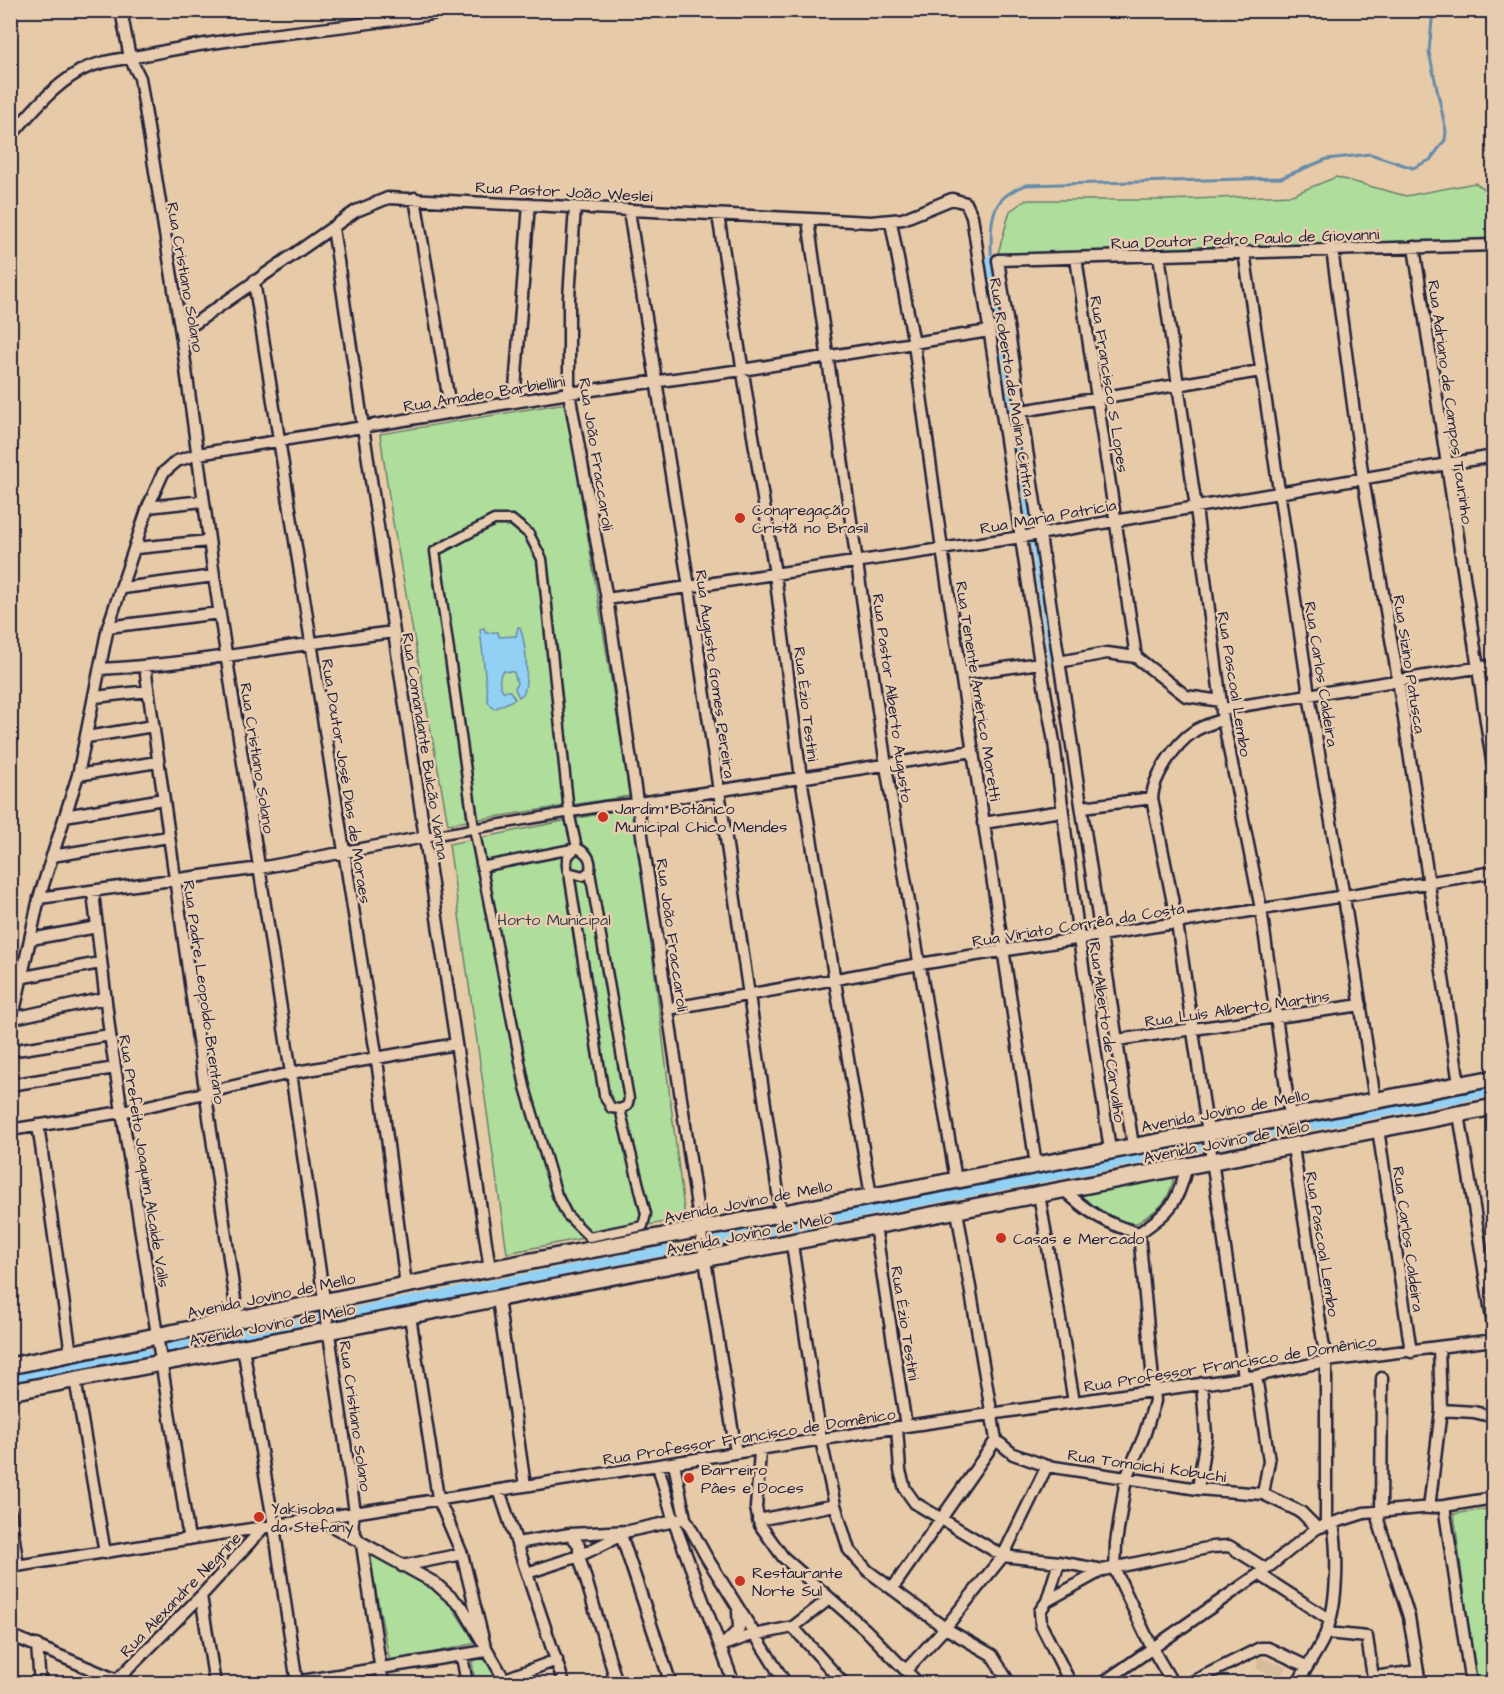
<svg xmlns="http://www.w3.org/2000/svg" width="1504" height="1694" font-family="'Architects Daughter',sans-serif">
	<style>
		.built { fill: #d6bb9b }
		.green { fill: #afdd9c; stroke: #68806c; stroke-width: 1.5 }
		.water { fill: #93d1f4; stroke: #668baa; stroke-width: 1.5 }
		.lines { fill: none; stroke-linecap: round; stroke-linejoin: round }
		.stream { stroke: #668baa; stroke-width: 3 }
		.canal { stroke: #93d1f4; stroke-width: 9 }
		.pedestrian-casing { stroke: #22223b; stroke-width: 13 }
		.minor-casing { stroke: #22223b; stroke-width: 15 }
		.secondary-casing { stroke: #22223b; stroke-width: 20 }
		.pedestrian { stroke: #e8ccaf; stroke-width: 8 }
		.minor { stroke: #e8ccaf; stroke-width: 10 }
		.secondary { stroke: #e8ccaf; stroke-width: 15 }
		.poi-dot { fill: #c8321e; stroke: #e8ccaf; stroke-width: 2 }
		.labels { text-anchor: middle; stroke-width: 5; stroke-linejoin: round; paint-order: stroke }
		.street-label { font-size: 16px; fill: #22223b; stroke: #e8ccaf }
		.poi-label { font-size: 16px; fill: #22223b; stroke: #e8ccaf; text-anchor: start }
		.park-label { font-size: 16px; fill: #373e4a; stroke: #e8ccaf }
	</style>
	<rect width="100%" height="100%" fill="#e7caa8"/>
	<filter id="ink" filterUnits="userSpaceOnUse"><feTurbulence type="fractalNoise" baseFrequency=".0167" numOctaves="2"/><feDisplacementMap in="SourceGraphic" scale="12" xChannelSelector="R" yChannelSelector="G"/><feConvolveMatrix kernelMatrix="1 2 1 2 8 2 1 2 1" color-interpolation-filters="sRGB"/></filter>
	<g filter="url(#ink)">
		<path class="built" d="M 1256,1656 L 1286,1667 L 1280,1678 L 1256,1669 L 1258,1664 Z"/>
		<path class="green" d="M 1336,177 L 1406,196 L 1475,183 L 1493,194 L 1493,245 L 996,260 L 1010,211 L 1026,200 L 1166,200 L 1292,195 Z
			M 566,403 L 630,796 L 448,824 L 392,517 L 380,434 Z
			M 634,807 L 685,1218 L 507,1253 L 449,844 Z
			M 1174,1176 C 1169,1204 1160,1208 1137,1223 L 1115,1221 L 1073,1193 Z
			M 1493,1508 L 1493,1683 L 1476,1683 L 1454,1514 Z
			M 375,1555 L 430,1586 L 447,1599 L 476,1643 L 390,1662 L 369,1557 Z
			M 485,1658 L 499,1683 L 475,1683 L 472,1661 Z"/>
		<path class="water" d="M 518,627 L 520,627 C 526,645 529,674 524,693 L 519,697 L 515,689 L 517,683 L 514,672 L 503,671 C 498,676 499,685 503,691 L 510,691 L 515,699 L 494,709 L 488,702 L 480,629 L 484,628 L 486,633 L 498,632 L 499,637 L 516,636 Z"/>
		<g class="lines">
			<path class="stream" d="M 991,259 C 992,223 986,199 1026,185 L 1281,178 L 1327,159 L 1370,154 L 1413,168 L 1430,160 L 1445,140 L 1446,131 L 1429,52 L 1433,10"/>
			<path class="canal" d="M 991,259 L 1032,526
				M 1035,542 L 1054,661
				M 1221,1143 L 1494,1091
				M 711,1242 L 1198,1148
				M 170,1348 L 674,1249
				M 10,1380 L 147,1353"/>
			<g class="pedestrian-casing">
				<path id="pedestrian" d="M 425,837 L 606,806 L 639,803
					M 577,848 L 569,812 L 542,559 L 529,534 L 512,520 L 494,520 L 435,551 L 474,828 L 525,1087 L 557,1195 L 567,1215 L 589,1237 L 643,1226 L 646,1214 L 620,1109
					M 481,867 L 577,848 C 588,853 592,860 590,871 L 583,876 L 568,872 C 565,860 567,855 577,848
					M 569,873 L 604,1095 L 611,1108 L 620,1109 L 627,1106 L 629,1099 L 590,872"/>
			</g>
			<g class="minor-casing">
				<path id="minor" d="M 121,10 L 130,58 L 140,78 L 181,333 L 214,576 L 291,1073 L 355,1512 C 350,1527 353,1533 362,1545 L 383,1684
					M 10,137 C 30,113 53,86 80,71 C 100,60 127,59 150,54 C 250,33 354,29 455,10
					M 415,198 L 451,413
					M 575,207 L 569,298 L 569,393 L 607,599 L 705,1260 L 736,1452
					M 629,211 L 689,587 L 781,1213
					M 718,215 L 775,574 L 801,778 L 871,1196
					M 808,220 L 886,766 L 956,1180
					M 891,222 L 914,344 L 942,549 L 1036,1165
					M 333,228 L 490,1269
					M 1414,247 L 1494,774
					M 1332,249 L 1363,479 L 1398,679 L 1459,1084
					M 1244,252 L 1309,695 L 1344,897 L 1375,1100
					M 1159,255 L 1196,508 L 1223,719 L 1261,909 L 1290,1116
					M 1076,258 L 1136,657
					M 254,281 L 377,1060 L 406,1285
					M 181,333 L 356,211 L 388,198 L 871,222 L 903,219 L 952,199 L 966,203 L 972,216 L 1040,663 L 1054,742 L 1079,939 L 1110,1150
					M 514,402 L 529,204
					M 1022,411 L 1260,371
					M 148,507 L 203,501
					M 136,548 L 209,541
					M 123,588 L 214,576
					M 607,599 L 1021,537 L 1494,456
					M 108,627 L 219,613
					M 1059,662 L 1107,653 L 1136,657 L 1186,696 L 1221,701
					M 145,667 L 238,1321
					M 100,669 C 199,664 295,644 393,632
					M 962,674 L 1040,663
					M 95,697 L 148,691
					M 1222,709 L 1494,665
					M 1223,719 C 1214,723 1201,726 1193,732 C 1175,744 1153,777 1152,798 L 1177,923 L 1244,1377
					M 87,737 L 153,726
					M 78,775 L 157,762
					M 639,803 L 973,751
					M 1083,807 L 1152,798
					M 65,816 L 163,799
					M 983,823 L 1062,811
					M 52,856 L 168,837
					M 93,893 L 110,1035 L 189,1539
					M 39,898 L 260,868 L 425,837
					M 31,939 L 97,927
					M 24,977 L 100,963
					M 668,1009 L 920,964 L 1494,872
					M 14,1018 L 105,998
					M 10,1030 L 39,898 L 78,775 L 108,627 L 148,507 L 163,473 L 177,461 L 198,454 L 569,393 L 742,370 L 989,331
					M 1117,1040 L 1361,1005
					M 10,1051 L 110,1035
					M 10,1085 L 115,1068
					M 1459,1114 L 1494,1331
					M 38,1125 L 71,1354
					M 1378,1129 L 1411,1352
					M 10,1130 L 122,1112 L 291,1073 L 456,1044
					M 1133,1146 L 998,260 L 1494,245
					M 1293,1147 L 1326,1361 L 1326,1525
					M 1064,1190 C 1087,1212 1108,1225 1139,1233 C 1172,1209 1176,1206 1187,1166
					M 1039,1194 L 1074,1402
					M 957,1211 L 996,1440 L 1013,1454 L 1047,1466 L 1198,1489 L 1263,1494 L 1301,1512 L 1317,1528
					M 875,1226 L 906,1426
					M 1139,1233 L 1155,1401 L 1144,1436 L 1126,1478 L 1116,1543 L 1115,1570 L 1152,1648 L 1173,1684
					M 792,1244 L 821,1440 L 835,1505 L 849,1550 L 868,1571 L 945,1628 L 992,1655 L 1010,1684
					M 498,1299 L 525,1486
					M 410,1316 L 438,1498 L 462,1554 L 486,1651
					M 243,1348 L 274,1526 L 297,1684
					M 1256,1376 L 1269,1461 L 1263,1494
					M 1382,1378 L 1381,1512 L 1378,1520 L 1409,1617 L 1420,1684
					M 75,1379 L 105,1553
					M 1441,1410 L 1474,1412 L 1494,1417
					M 897,1427 L 900,1471 L 905,1489 L 915,1503 L 1003,1556 L 1059,1562 L 1103,1570
					M 760,1451 L 756,1508 L 760,1525 L 783,1557 L 866,1630 L 919,1684
					M 674,1463 L 685,1518 L 707,1558 L 786,1684
					M 658,1466 L 674,1522 L 734,1684
					M 1198,1489 L 1206,1436 L 1202,1383
					M 499,1490 L 564,1684
					M 1444,1506 L 1471,1684
					M 1429,1508 L 1441,1410 L 1439,1348
					M 10,1513 L 18,1566
					M 319,1519 L 435,1583 L 463,1608 L 507,1684
					M 758,1520 L 835,1505
					M 620,1532 L 671,1684
					M 570,1534 L 579,1545 L 579,1556 L 617,1684
					M 517,1543 L 570,1534 L 629,1531 L 679,1520
					M 1059,1562 L 1047,1601 L 1040,1611 L 1041,1625 L 1071,1684
					M 402,1566 L 462,1554
					M 10,1567 L 906,1426 L 1256,1376 L 1326,1361 L 1494,1340
					M 527,1573 L 579,1556 L 624,1534
					M 1259,1574 L 1330,1620
					M 892,1589 L 996,1440
					M 201,1596 L 215,1684
					M 1047,1601 L 1103,1570 L 1212,1547 L 1229,1546 L 1266,1569
					M 793,1627 L 844,1684
					M 1327,1633 L 1367,1637 L 1374,1684
					M 10,1635 L 117,1680
					M 724,1644 L 739,1629 L 738,1611
					M 37,1645 L 40,1684
					M 721,1646 L 749,1636 L 793,1627 L 829,1599
					M 462,1656 L 467,1684
					M 907,1669 L 945,1628 L 1003,1556 L 1047,1466
					M 1373,1677 L 1418,1671
					M 505,1679 L 557,1660
					M 117,1680 L 201,1596 L 264,1527
					M 283,1684 L 486,1651
					M 1101,1684 L 1266,1569 L 1317,1528 L 1364,1513 L 1444,1506 L 1494,1498
					M 1188,1684 L 1260,1648 L 1268,1648 L 1306,1666
					M 1298,1684 C 1306,1665 1321,1649 1327,1630 C 1338,1601 1338,1553 1333,1523"/>
			</g>
			<g class="secondary-casing">
				<path id="secondary" d="M 10,1366 L 406,1285 L 1494,1078
					M 10,1392 L 1494,1107"/>
			</g>
			<use href="#pedestrian" class="pedestrian"/>
			<use href="#minor" class="minor"/>
			<use href="#secondary" class="secondary"/>
		</g>
	</g>
	<g class="poi-dot">
		<circle cx="740" cy="518" r="6"/>
		<circle cx="603" cy="817" r="6"/>
		<circle cx="1001" cy="1238" r="6"/>
		<circle cx="689" cy="1478" r="6"/>
		<circle cx="259" cy="1517" r="6"/>
		<circle cx="740" cy="1581" r="6"/>
	</g>
	<g class="labels">
		<g class="street-label">
			<text transform="translate(564 191) rotate(3)" y="6">Rua Pastor João Weslei</text>
			<text transform="translate(1245 238) rotate(-2)" y="6">Rua Doutor Pedro Paulo de Giovanni</text>
			<text transform="translate(186 277) rotate(80)" y="6">Rua Cristiano Solano</text>
			<text transform="translate(1110 384) rotate(81)" y="6">Rua Francisco S Lopes</text>
			<text transform="translate(1013 387) rotate(81)" y="6">Rua Roberto de Molina Cintra</text>
			<text transform="translate(484 393) rotate(-9)" y="6">Rua Amadeo Barbiellini</text>
			<text transform="translate(1451 402) rotate(82)" y="6">Rua Adriano de Campos Tourinho</text>
			<text transform="translate(597 454) rotate(81)" y="6">Rua João Fraccaroli</text>
			<text transform="translate(1048 516) rotate(-10)" y="6">Rua Maria Patrícia</text>
			<text transform="translate(1410 664) rotate(81)" y="6">Rua Sizino Patusca</text>
			<text transform="translate(716 674) rotate(82)" y="6">Rua Augusto Gomes Pereira</text>
			<text transform="translate(1322 674) rotate(81)" y="6">Rua Carlos Caldeira</text>
			<text transform="translate(1235 684) rotate(81)" y="6">Rua Pascoal Lembo</text>
			<text transform="translate(979 691) rotate(81)" y="6">Rua Tenente Américo Moretti</text>
			<text transform="translate(893 698) rotate(82)" y="6">Rua Pastor Alberto Augusto</text>
			<text transform="translate(807 704) rotate(83)" y="6">Rua Ézio Testini</text>
			<text transform="translate(426 746) rotate(81)" y="6">Rua Comandante Bulcão Vianna</text>
			<text transform="translate(258 758) rotate(81)" y="6">Rua Cristiano Solano</text>
			<text transform="translate(347 781) rotate(81)" y="6">Rua Doutor José Dias de Moraes</text>
			<text transform="translate(1078 924) rotate(-9)" y="6">Rua Viriato Corrêa da Costa</text>
			<text transform="translate(673 935) rotate(82)" y="6">Rua João Fraccaroli</text>
			<text transform="translate(205 992) rotate(82)" y="6">Rua Padre Leopoldo Brentano</text>
			<text transform="translate(1237 1008) rotate(-8)" y="6">Rua Luís Alberto Martins</text>
			<text transform="translate(1108 1032) rotate(82)" y="6">Rua Alberto de Carvalho</text>
			<text transform="translate(1225 1110) rotate(-11)" y="6">Avenida Jovino de Mello</text>
			<text transform="translate(1226 1141) rotate(-11)" y="6">Avenida Jovino de Melo</text>
			<text transform="translate(145 1161) rotate(81)" y="6">Rua Prefeito Joaquim Alcaide Valls</text>
			<text transform="translate(748 1201) rotate(-11)" y="6">Avenida Jovino de Mello</text>
			<text transform="translate(749 1233) rotate(-11)" y="6">Avenida Jovino de Melo</text>
			<text transform="translate(1409 1239) rotate(82)" y="6">Rua Carlos Caldeira</text>
			<text transform="translate(1323 1244) rotate(81)" y="6">Rua Pascoal Lembo</text>
			<text transform="translate(271 1295) rotate(-12)" y="6">Avenida Jovino de Mello</text>
			<text transform="translate(906 1323) rotate(81)" y="6">Rua Ézio Testini</text>
			<text transform="translate(272 1324) rotate(-11)" y="6">Avenida Jovino de Melo</text>
			<text transform="translate(1230 1363) rotate(-9)" y="6">Rua Professor Francisco de Domênico</text>
			<text transform="translate(356 1416) rotate(82)" y="6">Rua Cristiano Solano</text>
			<text transform="translate(749 1436) rotate(-9)" y="6">Rua Professor Francisco de Domênico</text>
			<text transform="translate(1147 1465) rotate(8)" y="6">Rua Tomoichi Kobuchi</text>
			<text transform="translate(180 1594) rotate(-46)" y="6">Rua Alexandre Negrine</text>
		</g>
		<g class="poi-label">
			<text x="752" y="515">Congregação<tspan x="752" dy="18">Cristã no Brasil</tspan></text>
			<text x="615" y="814">Jardim Botânico<tspan x="615" dy="18">Municipal Chico Mendes</tspan></text>
			<text x="1013" y="1244">Casas e Mercado</text>
			<text x="701" y="1475">Barreiro<tspan x="701" dy="18">Pâes e Doces</tspan></text>
			<text x="271" y="1514">Yakisoba<tspan x="271" dy="18">da Stefany</tspan></text>
			<text x="752" y="1578">Restaurante<tspan x="752" dy="18">Norte Sul</tspan></text>
		</g>
		<g class="park-label">
			<text x="554" y="925">Horto Municipal</text>
		</g>
	</g>
	<rect width="1504" height="1694" fill="none" stroke="#e8ccaf" stroke-width="36"/>
	<rect x="18" y="18" width="1468" height="1658" fill="none" stroke="#22223b" stroke-width="2" filter="url(#ink)"/>
</svg>
